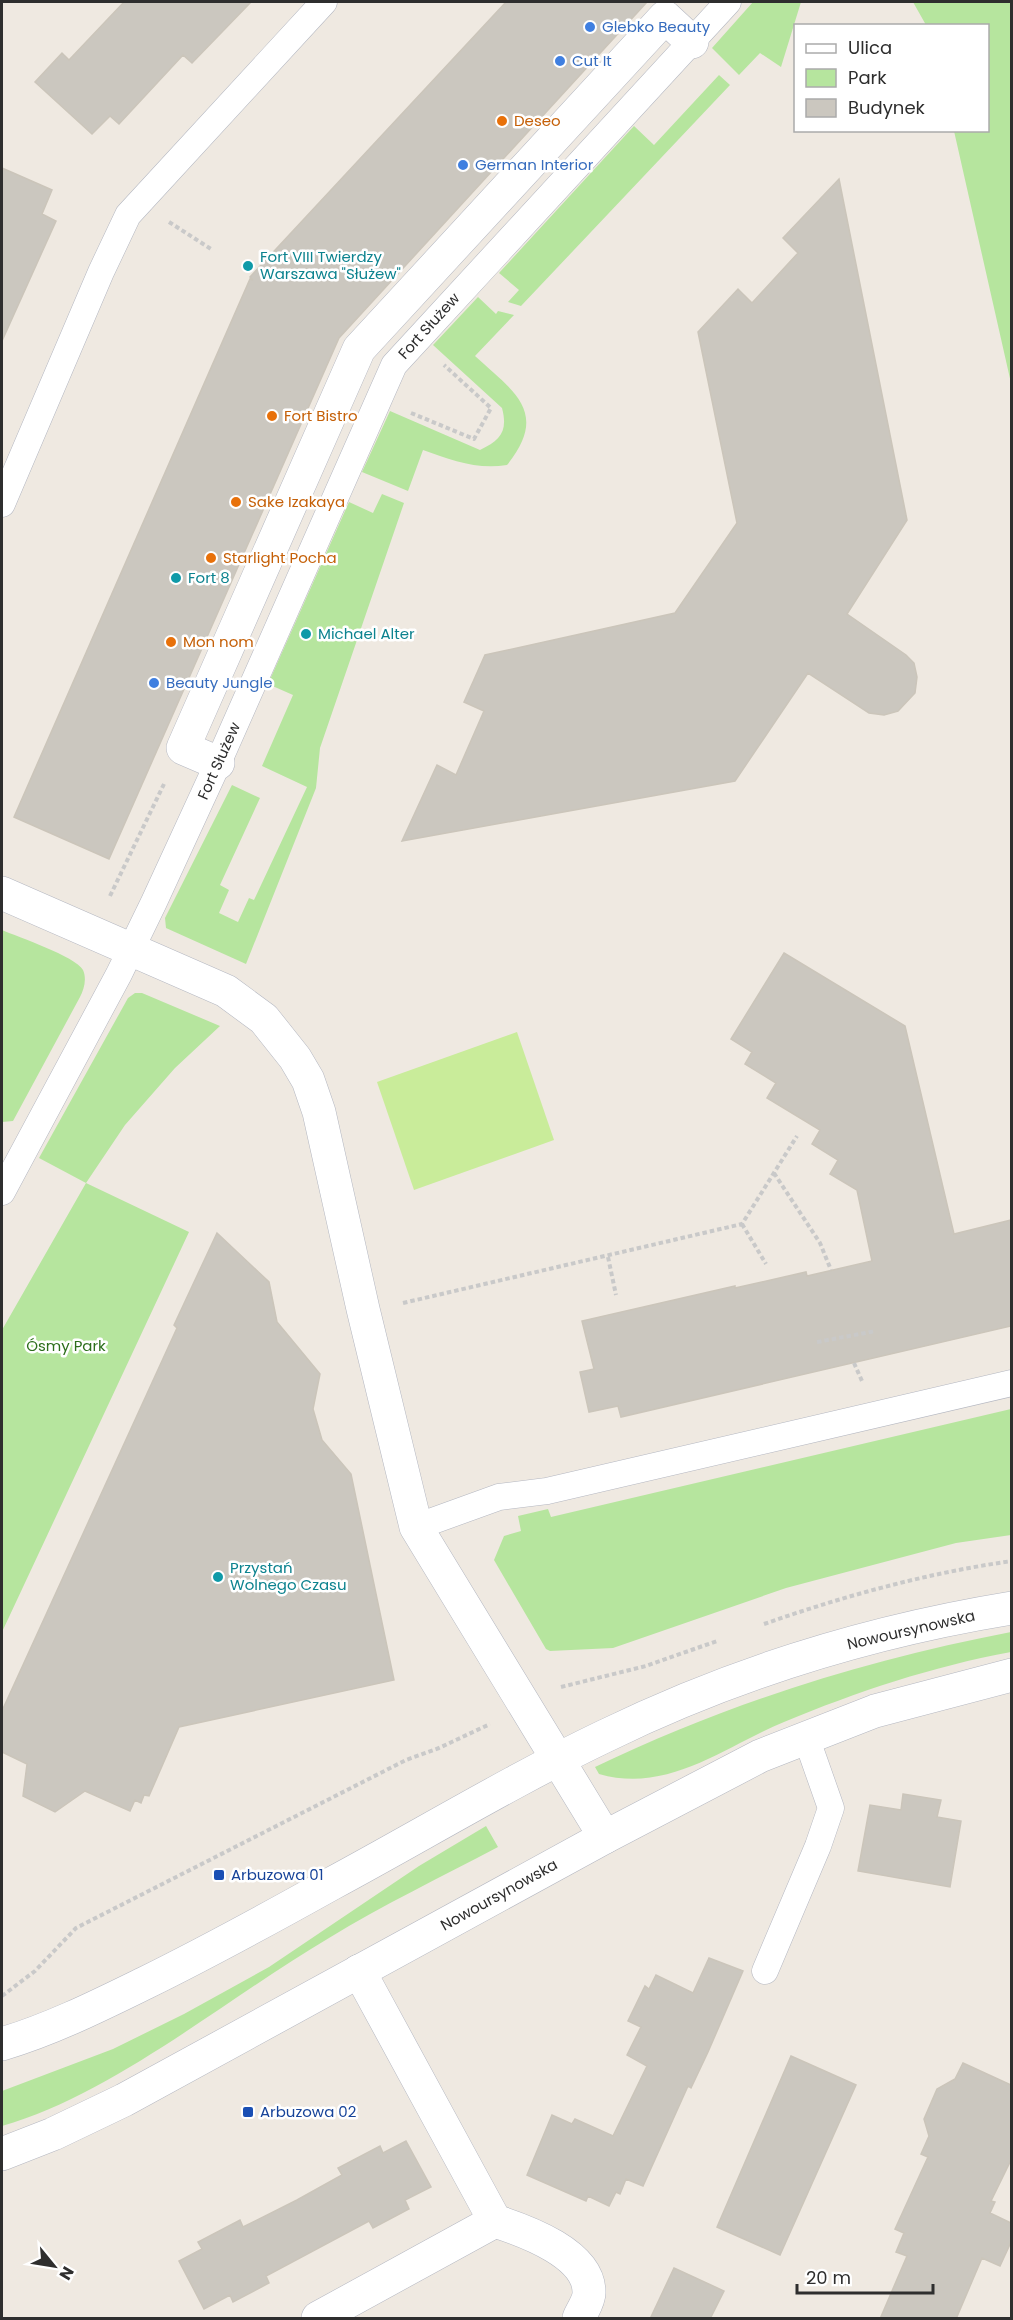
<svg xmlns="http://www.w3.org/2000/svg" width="1013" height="2320" font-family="Poppins,sans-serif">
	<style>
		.green { fill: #b6e59e }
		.pitch { fill: #c9ec9a }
		.building { fill: #cbc7bf; stroke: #cbc5ba; stroke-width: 1.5 }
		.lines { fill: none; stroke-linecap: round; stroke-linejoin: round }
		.service-casing { stroke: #b4b7c1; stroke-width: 27 }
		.pedestrian-casing { stroke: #b4b7c1; stroke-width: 34 }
		.minor-casing { stroke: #b4b7c1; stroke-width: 34 }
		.tertiary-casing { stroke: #b4b7c1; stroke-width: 34 }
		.path { stroke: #c9c9c9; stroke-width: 4; stroke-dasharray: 4.5 3; stroke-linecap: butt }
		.service { stroke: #fff; stroke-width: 26 }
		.pedestrian { stroke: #fff; stroke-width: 33 }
		.minor { stroke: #fff; stroke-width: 33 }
		.tertiary { stroke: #fff; stroke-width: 33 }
		.shop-dot { fill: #3f7fe0; stroke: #fff; stroke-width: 2 }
		.food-dot { fill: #e8710a; stroke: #fff; stroke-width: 2 }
		.culture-dot { fill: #0f9aa8; stroke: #fff; stroke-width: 2 }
		.transit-dot { fill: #1a4fb4; stroke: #fff; stroke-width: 2 }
		.labels { text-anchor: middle; stroke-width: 5; stroke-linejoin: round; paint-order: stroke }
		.shop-label { font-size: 15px; fill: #366cbe; stroke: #fff; text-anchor: start }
		.food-label { font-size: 15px; fill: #c56008; stroke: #fff; text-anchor: start }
		.culture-label { font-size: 15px; fill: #0d838f; stroke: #fff; text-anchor: start }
		.street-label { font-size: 15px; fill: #2e2e2e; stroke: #fff }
		.park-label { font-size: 15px; fill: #2c6e1b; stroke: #fff }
		.transit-label { font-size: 15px; fill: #164399; stroke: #fff; text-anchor: start }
	</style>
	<rect width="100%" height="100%" fill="#efe9e1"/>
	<path class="green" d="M 753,2 L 801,2 L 781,67 L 760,53 L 739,75 L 712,48 Z
		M 913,2 L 1011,2 L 1011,383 L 954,131 L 988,130 L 988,26 L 926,25 Z
		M 719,75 L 730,85 L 521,306 L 508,302 L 519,290 L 499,273 L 634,126 L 654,145 Z
		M 478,297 L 496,314 L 498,311 L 514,315 L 475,356 C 513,391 550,412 507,465 C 477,470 451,460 423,450 L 408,491 L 362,472 L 390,411 L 480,450 C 501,440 508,431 502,408 L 433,345 Z
		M 382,494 L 404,503 L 320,748 L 316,788 L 246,964 L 166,928 L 165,918 L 232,785 L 260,798 L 220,885 L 229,890 L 219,913 L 238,922 L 249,898 L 254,900 L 307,787 L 262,766 L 293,695 L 268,684 L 349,502 L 373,513 Z
		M 2,930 C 18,937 75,956 83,970 C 87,979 84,989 80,997 L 13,1121 L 2,1122 Z
		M 135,993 L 142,993 L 220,1026 L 175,1068 L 125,1125 L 86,1183 L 189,1232 L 2,1632 L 2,1330 L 86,1183 L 39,1158 L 128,998 Z
		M 1011,1409 L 1011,1535 L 956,1543 L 786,1588 L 613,1648 L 550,1651 L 546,1649 L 494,1560 L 504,1536 L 521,1531 L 518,1516 L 548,1509 L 551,1517 Z
		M 1011,1632 L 1011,1652 C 934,1666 856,1692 784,1722 C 724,1747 668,1794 599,1774 L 595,1767 C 728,1703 866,1660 1011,1632 Z
		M 486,1826 L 498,1847 C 441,1877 383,1905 329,1938 C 227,1998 114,2094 2,2126 L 2,2091 L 113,2049 L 184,2014 L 269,1967 L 419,1866 Z"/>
	<path class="pitch" d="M 517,1032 L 554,1140 L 414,1190 L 377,1082 Z"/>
	<path class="building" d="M 124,2 L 251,2 L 192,63 L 183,55 L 119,124 L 110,116 L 92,134 L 35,82 L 62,53 L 69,60 Z
		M 506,2 L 647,2 L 339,338 L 109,859 L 14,817 L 250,279 L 253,280 L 250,277 Z
		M 2,168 L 52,190 L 42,214 L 56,221 L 2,341 Z
		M 839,179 L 907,520 L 847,614 L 906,655 L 914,663 L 917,677 L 915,693 L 898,711 L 884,715 L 869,713 L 808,673 L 735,781 L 402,841 L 437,765 L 456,775 L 484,711 L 464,702 L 485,655 L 675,613 L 737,523 L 698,332 L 738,289 L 752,303 L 798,253 L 783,238 Z
		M 784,953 L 905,1026 L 954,1234 L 1011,1220 L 1011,1326 L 621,1417 L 618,1406 L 589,1412 L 580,1372 L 594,1369 L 582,1321 L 735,1286 L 735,1288 L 806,1272 L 807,1276 L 872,1261 L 857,1190 L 830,1174 L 838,1160 L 812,1144 L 820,1130 L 767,1098 L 776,1083 L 745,1064 L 752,1052 L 731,1039 Z
		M 217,1233 L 269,1282 L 277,1322 L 320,1374 L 313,1409 L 322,1440 L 351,1474 L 394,1680 L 179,1727 L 149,1796 L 144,1795 L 141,1803 L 135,1800 L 130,1811 L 85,1791 L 55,1812 L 23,1796 L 27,1764 L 2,1752 L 2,1711 L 177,1328 L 174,1325 Z
		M 903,1794 L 941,1800 L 937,1817 L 961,1821 L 950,1887 L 858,1871 L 870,1805 L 901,1810 Z
		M 709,1958 L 743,1971 L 708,2052 L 691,2088 L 688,2086 L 643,2186 L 626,2179 L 620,2194 L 616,2192 L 609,2206 L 588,2196 L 586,2201 L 527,2175 L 552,2115 L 572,2124 L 575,2119 L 613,2136 L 647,2066 L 627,2055 L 641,2027 L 628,2021 L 645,1986 L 649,1989 L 656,1975 L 693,1993 Z
		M 791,2056 L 856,2085 L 780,2255 L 717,2227 Z
		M 963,2063 L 1011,2085 L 1011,2160 L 991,2201 L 995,2202 L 990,2213 L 1011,2223 L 1011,2242 L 1000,2266 L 982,2258 L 956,2319 L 880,2319 L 907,2256 L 896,2252 L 904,2233 L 895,2229 L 928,2157 L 921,2154 L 929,2136 L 924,2119 L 937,2089 L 955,2079 Z
		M 406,2141 L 431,2187 L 405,2200 L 409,2209 L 373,2228 L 369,2221 L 266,2276 L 269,2283 L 233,2302 L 230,2295 L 204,2309 L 179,2261 L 202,2249 L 198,2242 L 240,2220 L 243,2227 L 297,2200 L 342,2175 L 338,2168 L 380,2146 L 383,2153 Z
		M 674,2268 L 724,2291 L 710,2319 L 650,2319 Z"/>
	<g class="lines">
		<g class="service-casing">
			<path id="service" d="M 2,504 L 101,272 L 128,215 L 324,2
				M 2,1192 L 119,974 L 154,902 L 218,763 L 394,365 L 728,2
				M 416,1527 L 499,1497 L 547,1491 L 1012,1383
				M 765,1971 L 818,1846 L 831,1808 L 806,1737"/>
		</g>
		<g class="pedestrian-casing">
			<path id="pedestrian" d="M 218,763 L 183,748 L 359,349 L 665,17 L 692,42"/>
		</g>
		<g class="minor-casing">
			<path id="minor" d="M 2,893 L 226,991 L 264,1019 L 295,1058 L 308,1080 L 319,1112 L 363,1309 L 416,1527 L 605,1837
				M 359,1971 L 495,2221
				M 318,2318 L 495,2221 C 526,2231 590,2254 589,2293 C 589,2301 582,2311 579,2318"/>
		</g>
		<g class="tertiary-casing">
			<path id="tertiary" d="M 2,2044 C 52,2029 98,2006 145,1983 C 208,1952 270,1918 331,1884 C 422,1835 511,1781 605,1736 C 732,1674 871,1631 1012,1608
				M 2,2154 L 53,2134 L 124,2100 L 605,1837 L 760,1756 L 875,1711 L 1012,1675"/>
		</g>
		<path class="path" d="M 169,222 L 211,249
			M 411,413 L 474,439 L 491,408 L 444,365
			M 110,896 L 164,784
			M 774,1173 L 820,1243 L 831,1270
			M 742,1224 L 766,1264
			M 608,1257 L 616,1295
			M 403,1303 L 742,1224 L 797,1136
			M 817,1342 L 876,1331
			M 854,1363 L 862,1381
			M 764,1624 C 844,1596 927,1573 1012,1561
			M 561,1687 L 646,1666 L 717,1641
			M 2,1996 L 35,1971 L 76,1928 L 406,1760 L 439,1748 L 490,1724"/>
		<use href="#service" class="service"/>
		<use href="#pedestrian" class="pedestrian"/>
		<use href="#minor" class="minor"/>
		<use href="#tertiary" class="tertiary"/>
	</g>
	<g class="shop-dot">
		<circle cx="590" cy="27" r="6"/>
		<circle cx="560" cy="61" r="6"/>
		<circle cx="463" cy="165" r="6"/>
		<circle cx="154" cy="683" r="6"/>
	</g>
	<g class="food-dot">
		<circle cx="502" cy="121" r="6"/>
		<circle cx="272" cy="416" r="6"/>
		<circle cx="236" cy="502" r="6"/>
		<circle cx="211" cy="558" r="6"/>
		<circle cx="171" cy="642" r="6"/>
	</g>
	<g class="culture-dot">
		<circle cx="248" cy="266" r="6"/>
		<circle cx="176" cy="578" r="6"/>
		<circle cx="306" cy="634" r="6"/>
		<circle cx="218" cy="1577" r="6"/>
	</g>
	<g class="transit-dot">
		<rect x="213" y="1869" width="12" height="12" rx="3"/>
		<rect x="242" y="2106" width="12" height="12" rx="3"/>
	</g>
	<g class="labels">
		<g class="shop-label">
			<text x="602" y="32">Glebko Beauty</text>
			<text x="572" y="66">Cut It</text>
			<text x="475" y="170">German Interior</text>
			<text x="166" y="688">Beauty Jungle</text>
		</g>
		<g class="food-label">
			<text x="514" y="126">Deseo</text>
			<text x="284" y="421">Fort Bistro</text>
			<text x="248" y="507">Sake Izakaya</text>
			<text x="223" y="563">Starlight Pocha</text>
			<text x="183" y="647">Mon nom</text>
		</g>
		<g class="culture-label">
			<text x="260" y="262">Fort VIII Twierdzy<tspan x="260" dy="17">Warszawa "Służew"</tspan></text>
			<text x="188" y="583">Fort 8</text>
			<text x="318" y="639">Michael Alter</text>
			<text x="230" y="1573">Przystań<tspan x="230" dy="17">Wolnego Czasu</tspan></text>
		</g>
		<g class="street-label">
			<text transform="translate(429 326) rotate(-48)" y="5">Fort Służew</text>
			<text transform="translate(219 761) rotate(-66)" y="5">Fort Służew</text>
			<text transform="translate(911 1630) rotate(-13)" y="5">Nowoursynowska</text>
			<text transform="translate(499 1895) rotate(-29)" y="5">Nowoursynowska</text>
		</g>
		<g class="park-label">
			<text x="66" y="1351">Ósmy Park</text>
		</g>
		<g class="transit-label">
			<text x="231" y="1880">Arbuzowa 01</text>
			<text x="260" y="2117">Arbuzowa 02</text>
		</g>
	</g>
	<rect width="1013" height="2320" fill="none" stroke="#2e2e2e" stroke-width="6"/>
	<rect x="794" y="24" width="195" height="108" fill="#ffffff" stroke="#ababab" stroke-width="1.5"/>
	<rect x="806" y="44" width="30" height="9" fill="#ffffff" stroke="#ababab" stroke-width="1.5"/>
	<text x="848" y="54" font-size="18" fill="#2e2e2e">Ulica</text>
	<rect x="806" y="69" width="30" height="18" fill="#b6e59e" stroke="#ababab" stroke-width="1.5"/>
	<text x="848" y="84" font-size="18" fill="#2e2e2e">Park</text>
	<rect x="806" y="99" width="30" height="18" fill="#cbc7bf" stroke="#ababab" stroke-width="1.5"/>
	<text x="848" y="114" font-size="18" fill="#2e2e2e">Budynek</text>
	<g transform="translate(54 2266) rotate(120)" stroke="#ffffff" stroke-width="4.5" paint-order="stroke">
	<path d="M0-4.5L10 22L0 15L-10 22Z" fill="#2e2e2e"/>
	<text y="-9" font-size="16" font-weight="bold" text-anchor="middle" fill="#2e2e2e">N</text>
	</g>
	<path d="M797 2284v9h136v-9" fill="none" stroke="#2e2e2e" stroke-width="3"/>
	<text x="806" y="2284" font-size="18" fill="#2e2e2e" stroke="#ffffff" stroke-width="4.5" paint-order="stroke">20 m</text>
</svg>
